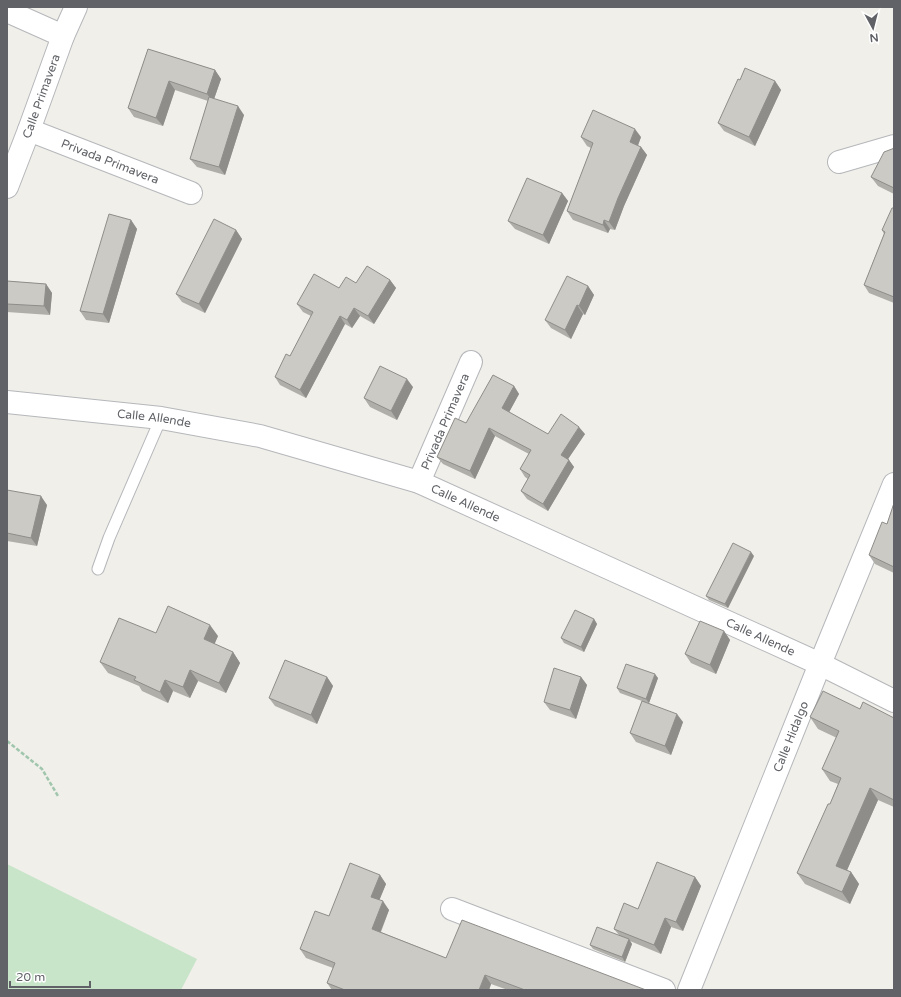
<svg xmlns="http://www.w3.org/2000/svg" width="901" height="997" font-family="'Varela Round',sans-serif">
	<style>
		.green { fill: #c8e5ca }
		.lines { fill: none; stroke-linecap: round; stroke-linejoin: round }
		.service-casing { stroke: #b5b7bb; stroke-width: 13 }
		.minor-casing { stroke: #b5b7bb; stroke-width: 24 }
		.path { stroke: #a1c6ae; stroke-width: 2.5; stroke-dasharray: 4 2; stroke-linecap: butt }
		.service { stroke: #fff; stroke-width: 11 }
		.minor { stroke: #fff; stroke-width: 22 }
		.wall { fill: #afaea9 }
		.shaded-wall { fill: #8f8d8a }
		.building { fill: #cccac5; stroke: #8f8d8a }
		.labels { text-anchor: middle; stroke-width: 4; stroke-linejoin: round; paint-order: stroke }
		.street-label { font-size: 12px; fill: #606267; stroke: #fff }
	</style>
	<rect width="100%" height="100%" fill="#f0efe9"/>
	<path class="green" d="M 7,864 L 197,959 L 181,990 L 7,990 Z"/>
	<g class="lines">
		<g class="service-casing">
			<path id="service" d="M 98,569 L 109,538 L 161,418"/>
		</g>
		<g class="minor-casing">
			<g id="minor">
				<path d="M 7,11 L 63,36"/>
				<path id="s1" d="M 29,130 L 191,193"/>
				<path d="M 839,162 L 894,146"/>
				<path id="s2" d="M 7,187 L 29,130 L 63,36 L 76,7"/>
				<path id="s3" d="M 7,402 L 161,418 L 260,436 L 419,482 L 820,664 L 894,701"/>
				<path id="s4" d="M 419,482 L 471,362"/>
				<path d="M 452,909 L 664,990"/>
				<path id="s5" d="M 689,990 L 820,664 L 894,484"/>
			</g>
		</g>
		<path class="path" d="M 7,741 L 42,769 L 58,796"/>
		<use href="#service" class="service"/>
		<use href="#minor" class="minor"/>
	</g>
	<path class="wall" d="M 148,49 L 215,70 L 221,79 L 214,99 L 244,115 L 225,175 L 197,167 L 190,159 L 208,101 L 175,90 L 163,126 L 134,117 L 128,108 Z
		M 740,80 L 775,81 L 781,90 L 755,146 L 724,131 L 718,123 Z
		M 581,137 L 641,137 L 638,146 L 641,147 L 647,155 L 624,206 L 615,230 L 610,229 L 608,233 L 573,220 L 567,211 L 591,148 L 587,146 Z
		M 894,148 L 894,194 L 878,186 L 871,177 L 892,149 Z
		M 562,193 L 568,201 L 549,244 L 515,229 L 508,221 Z
		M 894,208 L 894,303 L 869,293 L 864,285 L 884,234 L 882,230 Z
		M 131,220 L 137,229 L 109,323 L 86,320 L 80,311 Z
		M 236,230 L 242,239 L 205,313 L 182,302 L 176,294 Z
		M 390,280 L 396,288 L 374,324 L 360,316 L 352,328 L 345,324 L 306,398 L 280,385 L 275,377 L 290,356 L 311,316 L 303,312 L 297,304 L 339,288 L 356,283 Z
		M 7,281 L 46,284 L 52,293 L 50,315 L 7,312 Z
		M 588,286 L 594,295 L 585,315 L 583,314 L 571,339 L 551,328 L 545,320 Z
		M 514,386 L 519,394 L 509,412 L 548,434 L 585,434 L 568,459 L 574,467 L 548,511 L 527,499 L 521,491 L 528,479 L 525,477 L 520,469 L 529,454 L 495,436 L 475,479 L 443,464 L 437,457 L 466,423 Z
		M 413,387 L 397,420 L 370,407 L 364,398 Z
		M 7,490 L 47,505 L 37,546 L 7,541 Z
		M 894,503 L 894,573 L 875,564 L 869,555 L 887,524 Z
		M 754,556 L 728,608 L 709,600 L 706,596 Z
		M 594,619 L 597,624 L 584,652 L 564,643 L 561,638 Z
		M 724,631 L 730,640 L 716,674 L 691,663 L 685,654 Z
		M 156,633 L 218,636 L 214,644 L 233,652 L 240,663 L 226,693 L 198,681 L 190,698 L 173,691 L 168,703 L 142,691 L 139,686 L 108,673 L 100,662 Z
		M 327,677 L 333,686 L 317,724 L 275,706 L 269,698 Z
		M 581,677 L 587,685 L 576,719 L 550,710 L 544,702 Z
		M 658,678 L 649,703 L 683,722 L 671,755 L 636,742 L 630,733 L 642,701 L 620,693 L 617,688 Z
		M 860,709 L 894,718 L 894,807 L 878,800 L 847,870 L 851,872 L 859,884 L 850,904 L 805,884 L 797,873 L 830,804 L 838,784 L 830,781 L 822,769 L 837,738 L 818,729 L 810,717 Z
		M 380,875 L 386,884 L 379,900 L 389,910 L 381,932 L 446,958 L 646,990 L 508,990 L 491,984 L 489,990 L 332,990 L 327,983 L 333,968 L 306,958 L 300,949 L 329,916 Z
		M 695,877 L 701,886 L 683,931 L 671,927 L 661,954 L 630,941 L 632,944 L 625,962 L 593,949 L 590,945 L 619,935 L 614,929 L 638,909 Z"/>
	<path class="shaded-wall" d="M 215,70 L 221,79 L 213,102 L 207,94 Z
		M 169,81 L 175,90 L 163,126 L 156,118 Z
		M 775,81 L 781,90 L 755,146 L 749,137 Z
		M 238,106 L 244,115 L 225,175 L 219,167 Z
		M 635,129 L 641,137 L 636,150 L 630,142 Z
		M 641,147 L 647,155 L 624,206 L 615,230 L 609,222 L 618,198 Z
		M 562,193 L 568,201 L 549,244 L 543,235 Z
		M 131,220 L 137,229 L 109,323 L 103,314 Z
		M 604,220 L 610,229 L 608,233 L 603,225 Z
		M 236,230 L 242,239 L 205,313 L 199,304 Z
		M 390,280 L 396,288 L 374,324 L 368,316 Z
		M 46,284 L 52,293 L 50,315 L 44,306 Z
		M 588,286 L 594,295 L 585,315 L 579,306 Z
		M 577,305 L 583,314 L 571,339 L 565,330 Z
		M 354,308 L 360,316 L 352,328 L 347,320 Z
		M 340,316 L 345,324 L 306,398 L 300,390 Z
		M 407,379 L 413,387 L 397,420 L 391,411 Z
		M 514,386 L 519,394 L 507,416 L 502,408 Z
		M 579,427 L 585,434 L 566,462 L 561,455 Z
		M 489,428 L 495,436 L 475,479 L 470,471 Z
		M 569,460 L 574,467 L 548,511 L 543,504 Z
		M 41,496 L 47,505 L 37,546 L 31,538 Z
		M 751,552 L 754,556 L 728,608 L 725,604 Z
		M 594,619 L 597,624 L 584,652 L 581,647 Z
		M 210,625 L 218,636 L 212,650 L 204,639 Z
		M 724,631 L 730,640 L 716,674 L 710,665 Z
		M 233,652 L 240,663 L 226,693 L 219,683 Z
		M 190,670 L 198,681 L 190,698 L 183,687 Z
		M 655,674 L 658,678 L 649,703 L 646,699 Z
		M 327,677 L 333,686 L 317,724 L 311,715 Z
		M 581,677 L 587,685 L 576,719 L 570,710 Z
		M 165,680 L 173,691 L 168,703 L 160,692 Z
		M 677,714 L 683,722 L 671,755 L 665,746 Z
		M 870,788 L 878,800 L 844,877 L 836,866 Z
		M 851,872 L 859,884 L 850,904 L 842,892 Z
		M 380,875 L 386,884 L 377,906 L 371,897 Z
		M 695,877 L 701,886 L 683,931 L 676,922 Z
		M 383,901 L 389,910 L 378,938 L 372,929 Z
		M 665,918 L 671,927 L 661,954 L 654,945 Z
		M 629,939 L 632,944 L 625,962 L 622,957 Z
		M 485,975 L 491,984 L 489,990 L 479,990 Z"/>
	<path class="building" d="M 148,49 L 215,70 L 207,94 L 169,81 L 156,118 L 128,108 Z
		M 745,68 L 775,81 L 749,137 L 718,123 L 738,79 L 740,80 Z
		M 209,97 L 238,106 L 219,167 L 190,159 Z
		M 593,110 L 635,129 L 630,142 L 641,147 L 618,198 L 609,222 L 604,220 L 603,225 L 567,211 L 593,143 L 581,137 Z
		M 894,148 L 894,188 L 871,177 L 884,152 L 892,149 Z
		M 527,178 L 562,193 L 543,235 L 508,221 Z
		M 892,208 L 894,208 L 894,297 L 864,285 L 885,232 L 882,230 Z
		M 109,214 L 131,220 L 103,314 L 80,311 Z
		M 214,219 L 236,230 L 199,304 L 176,294 Z
		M 367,266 L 390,280 L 368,316 L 354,308 L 347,320 L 340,316 L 300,390 L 275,377 L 286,354 L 290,356 L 313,312 L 297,304 L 314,274 L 339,288 L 346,277 L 356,283 Z
		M 567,276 L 588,286 L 579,306 L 577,305 L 565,330 L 545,320 Z
		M 7,281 L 46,284 L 44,306 L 7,304 Z
		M 380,366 L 407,379 L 391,411 L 364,398 Z
		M 493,375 L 514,386 L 502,408 L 548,434 L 561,414 L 579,427 L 561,455 L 569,460 L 543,504 L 521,491 L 530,475 L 520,469 L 531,450 L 489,428 L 470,471 L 437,457 L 455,418 L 466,423 Z
		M 7,490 L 41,496 L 31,538 L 7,533 Z
		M 894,503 L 894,567 L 869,555 L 882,522 L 887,524 Z
		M 733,543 L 751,552 L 725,604 L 706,596 Z
		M 168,606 L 210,625 L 204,639 L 233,652 L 219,683 L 190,670 L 183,687 L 165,680 L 160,692 L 134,680 L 136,677 L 100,662 L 119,618 L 156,633 Z
		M 575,610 L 594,619 L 581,647 L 561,638 Z
		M 700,621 L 724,631 L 710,665 L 685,654 Z
		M 285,660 L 327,677 L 311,715 L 269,698 Z
		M 626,664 L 655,674 L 646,699 L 617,688 Z
		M 554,668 L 581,677 L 570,710 L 544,702 Z
		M 823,691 L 860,709 L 863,702 L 894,718 L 894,800 L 870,788 L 836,866 L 851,872 L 842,892 L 797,873 L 828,804 L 830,804 L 841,778 L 822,769 L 839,731 L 810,717 Z
		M 642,701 L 677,714 L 665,746 L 630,733 Z
		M 657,862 L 695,877 L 676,922 L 665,918 L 654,945 L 614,929 L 624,903 L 638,909 Z
		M 350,863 L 380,875 L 371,897 L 383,901 L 372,929 L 446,958 L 462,920 L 646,990 L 525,990 L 485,975 L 479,990 L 345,990 L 327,983 L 335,963 L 300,949 L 315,911 L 329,916 Z
		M 597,927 L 629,939 L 622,957 L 590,945 Z"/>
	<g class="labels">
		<g class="street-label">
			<text dy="4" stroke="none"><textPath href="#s2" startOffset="97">Calle Primavera</textPath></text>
			<text dy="4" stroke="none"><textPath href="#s1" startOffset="87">Privada Primavera</textPath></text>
			<text dy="4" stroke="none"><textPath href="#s3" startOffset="148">Calle Allende</textPath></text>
			<text dy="4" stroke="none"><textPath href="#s4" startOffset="66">Privada Primavera</textPath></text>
			<text dy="4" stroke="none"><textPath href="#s3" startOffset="472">Calle Allende</textPath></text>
			<text dy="4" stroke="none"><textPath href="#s3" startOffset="796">Calle Allende</textPath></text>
			<text dy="4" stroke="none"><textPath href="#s5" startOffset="273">Calle Hidalgo</textPath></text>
		</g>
	</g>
	<rect width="901" height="997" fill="none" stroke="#606267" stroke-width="16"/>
	<g transform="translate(873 28) rotate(173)" stroke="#ffffff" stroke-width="3" paint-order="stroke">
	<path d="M0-3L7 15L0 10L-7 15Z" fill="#606267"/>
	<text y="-6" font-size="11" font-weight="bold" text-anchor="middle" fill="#606267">N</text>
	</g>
	<path d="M10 981v6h80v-6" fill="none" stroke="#606267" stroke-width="2"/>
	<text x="16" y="981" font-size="12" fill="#606267" stroke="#ffffff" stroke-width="3" paint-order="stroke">20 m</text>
</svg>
